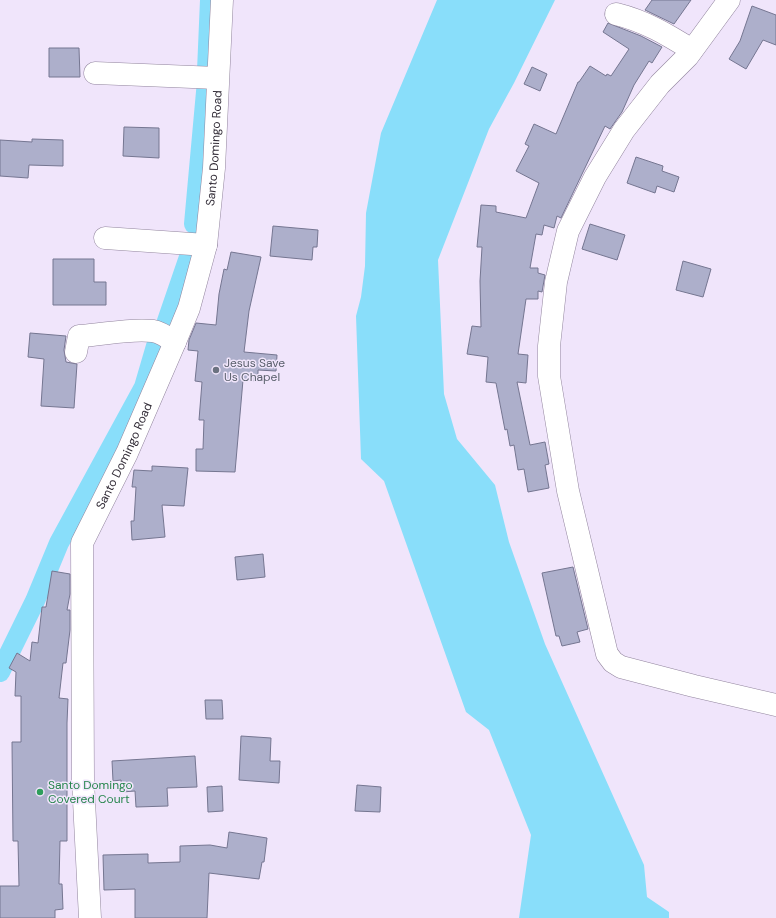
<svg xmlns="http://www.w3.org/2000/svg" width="776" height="918" font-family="'DM Sans',sans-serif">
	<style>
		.water { fill: #89defa }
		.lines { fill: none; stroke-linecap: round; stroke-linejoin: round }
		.canal { stroke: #89defa; stroke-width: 20 }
		.building { fill: #adafcb; stroke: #757691 }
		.minor-casing { stroke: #92859e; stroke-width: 23 }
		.minor { stroke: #fff; stroke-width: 22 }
		.worship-dot { fill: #6b7280; stroke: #f0e5fb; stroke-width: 1.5 }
		.leisure-dot { fill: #2e9e5b; stroke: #f0e5fb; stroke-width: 1.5 }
		.labels { text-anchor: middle; stroke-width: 3; stroke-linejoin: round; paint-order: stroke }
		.street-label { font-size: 12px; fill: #322c37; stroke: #f0e5fb }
		.worship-label { font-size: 12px; fill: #5b616d; stroke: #f0e5fb; text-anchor: start }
		.leisure-label { font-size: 12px; fill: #27864d; stroke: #f0e5fb; text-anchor: start }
	</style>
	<rect width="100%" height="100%" fill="#f0e5fb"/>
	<path class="water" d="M 437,0 L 555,0 L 514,83 L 489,129 L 438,260 L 444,394 L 457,439 L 495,485 L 509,542 L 545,644 L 644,865 L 647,897 L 669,912 L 669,918 L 519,918 L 531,835 L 489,730 L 466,712 L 384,481 L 361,459 L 356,316 L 361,297 L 365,266 L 366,213 L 381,133 Z"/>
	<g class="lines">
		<path class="canal" d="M 207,71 L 210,0
			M 194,224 L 207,81
			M 166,324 L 189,257
			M 0,672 L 35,601 L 59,543 L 144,387 L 156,346"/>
	</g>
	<path class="building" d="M 652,0 L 691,0 L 674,24 L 645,10 Z
		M 752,6 L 776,15 L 776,45 L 763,40 L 746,69 L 729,59 L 740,41 Z
		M 608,23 L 641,36 L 662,47 L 652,63 L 649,61 L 634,85 L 622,112 L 610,129 L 605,126 L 561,218 L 557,216 L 554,228 L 544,225 L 542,235 L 536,234 L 530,268 L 538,268 L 538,273 L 545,275 L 542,292 L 538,291 L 538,299 L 526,299 L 518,354 L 528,355 L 526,383 L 517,382 L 530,445 L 545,442 L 549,464 L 545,465 L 549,488 L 528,492 L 524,469 L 518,470 L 514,445 L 510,446 L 507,429 L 505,430 L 496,383 L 486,382 L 488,357 L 467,354 L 472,326 L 481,327 L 480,281 L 482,247 L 477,247 L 481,205 L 496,206 L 496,212 L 526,218 L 539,183 L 516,171 L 529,146 L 525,144 L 534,124 L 556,134 L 578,82 L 579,82 L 590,66 L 606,76 L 607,74 L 611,76 L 629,49 L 603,32 Z
		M 49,48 L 79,48 L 80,77 L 49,77 Z
		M 532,67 L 547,74 L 540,91 L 524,84 Z
		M 124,127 L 159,128 L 159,158 L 123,156 Z
		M 32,139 L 63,140 L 63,166 L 29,165 L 28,178 L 0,176 L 0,140 L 32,142 Z
		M 636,157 L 663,166 L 662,171 L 679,177 L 674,192 L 657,186 L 655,193 L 627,183 Z
		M 590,224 L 625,235 L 617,260 L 582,249 Z
		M 273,226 L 318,230 L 317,247 L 313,247 L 312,260 L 270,256 Z
		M 231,252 L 261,257 L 249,311 L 244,352 L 277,355 L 276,371 L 258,370 L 258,381 L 243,380 L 235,472 L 196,471 L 196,449 L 203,449 L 204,420 L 199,420 L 202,382 L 195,381 L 198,351 L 188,350 L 189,340 L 196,323 L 216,325 L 219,294 L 224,269 L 227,270 Z
		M 53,259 L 94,259 L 94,282 L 106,282 L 106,305 L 53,305 Z
		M 683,261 L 711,269 L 703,297 L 676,290 Z
		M 30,333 L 66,336 L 64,350 L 66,362 L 77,364 L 74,408 L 41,406 L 44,359 L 28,357 Z
		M 152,466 L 188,468 L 184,506 L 162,505 L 165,537 L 132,540 L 131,521 L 134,521 L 136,487 L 132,487 L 134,470 L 152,471 Z
		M 263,554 L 265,577 L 237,580 L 235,557 Z
		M 573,567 L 588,629 L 577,632 L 580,642 L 562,646 L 559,636 L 556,636 L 542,573 Z
		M 52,571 L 70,574 L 70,594 L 67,610 L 70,610 L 70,630 L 66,663 L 63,663 L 59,698 L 68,699 L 67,723 L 67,841 L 60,841 L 59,884 L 62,884 L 63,909 L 55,910 L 55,918 L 0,918 L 0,886 L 19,886 L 18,841 L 13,841 L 12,742 L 21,742 L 21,696 L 15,696 L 16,672 L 9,668 L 17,653 L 30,661 L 32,642 L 38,643 L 42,607 L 46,607 Z
		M 205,700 L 222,700 L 223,719 L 206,719 Z
		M 241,736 L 271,738 L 270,761 L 280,761 L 279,783 L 239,780 Z
		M 195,756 L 197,787 L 167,788 L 168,806 L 136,807 L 135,791 L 122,792 L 121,780 L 113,781 L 112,761 Z
		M 357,785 L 381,787 L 380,812 L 355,811 Z
		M 222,786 L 223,811 L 208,812 L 207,787 Z
		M 229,832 L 267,838 L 264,862 L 262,862 L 259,879 L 209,873 L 207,918 L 135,918 L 135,889 L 104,890 L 103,855 L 148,854 L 148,863 L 180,862 L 180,846 L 210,845 L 227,848 Z"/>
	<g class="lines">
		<g class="minor-casing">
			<g id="minor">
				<path d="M 729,0 L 688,56 L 660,84 L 624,130 L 595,177 L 568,231 L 556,282 L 549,346 L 549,376 L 568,491 L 607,654 L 613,662 L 621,667 L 694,686 L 776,705"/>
				<path d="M 616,14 C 645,21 668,35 692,50"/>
				<path d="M 95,73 L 217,78"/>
				<path d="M 105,238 L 206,245"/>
				<path d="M 76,352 L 79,336 C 103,335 129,328 153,331 C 160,332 169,338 175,342"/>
				<path id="s1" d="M 90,918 L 83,781 L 82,543 L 127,453 L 175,342 L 189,308 L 206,245 L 214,168 L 222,0"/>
			</g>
		</g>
		<use href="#minor" class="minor"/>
	</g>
	<circle class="worship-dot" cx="216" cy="370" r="4"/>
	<circle class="leisure-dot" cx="40" cy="792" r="4"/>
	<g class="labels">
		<g class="street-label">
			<text dy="4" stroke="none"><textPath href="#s1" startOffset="796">Santo Domingo Road</textPath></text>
			<text dy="4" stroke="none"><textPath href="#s1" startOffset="472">Santo Domingo Road</textPath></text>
		</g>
		<g class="worship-label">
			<text x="224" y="367">Jesus Save<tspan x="224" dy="14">Us Chapel</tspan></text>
		</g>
		<g class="leisure-label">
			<text x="48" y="789">Santo Domingo<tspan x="48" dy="14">Covered Court</tspan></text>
		</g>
	</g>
</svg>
